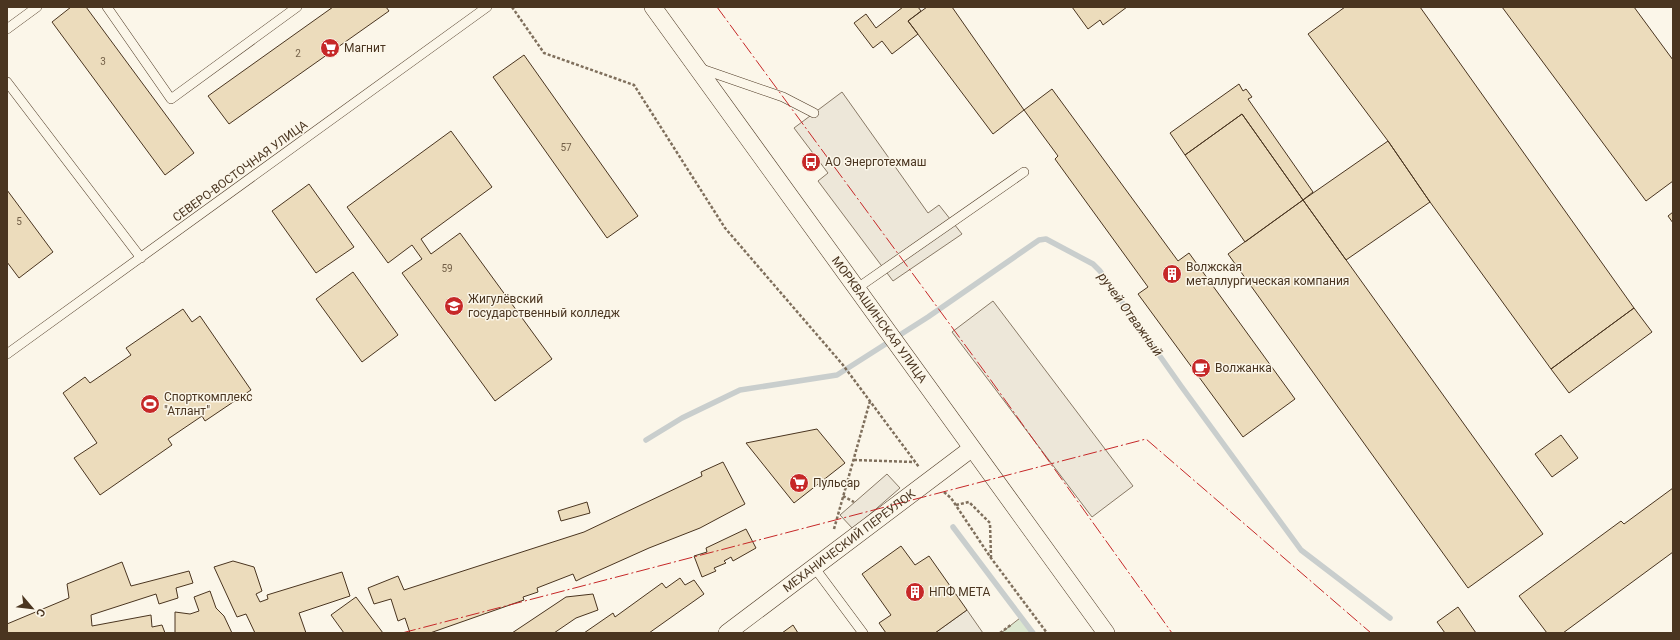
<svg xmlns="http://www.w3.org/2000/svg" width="1680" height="640" font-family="Roboto,sans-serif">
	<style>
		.green { fill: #dce7d0; stroke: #887966 }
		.parking { fill: #ede7d9; stroke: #887966 }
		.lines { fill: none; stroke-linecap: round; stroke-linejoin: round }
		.stream { stroke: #c9cecd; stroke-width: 5.5 }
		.building { fill: #ecdcbc; stroke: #4a3520 }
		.service-casing { stroke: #4a3520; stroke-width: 10 }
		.minor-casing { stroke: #4a3520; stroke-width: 18 }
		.path { stroke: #7f6f5c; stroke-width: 2.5; stroke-dasharray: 3 2; stroke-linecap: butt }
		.service { stroke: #fbf6e9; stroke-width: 9 }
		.minor { stroke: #fbf6e9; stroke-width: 17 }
		.power { stroke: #c62828; stroke-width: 1; stroke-dasharray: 14 3 2 3; stroke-linecap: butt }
		.labels { text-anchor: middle; stroke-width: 3; stroke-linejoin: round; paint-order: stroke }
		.number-label { font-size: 10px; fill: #725f47 }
		.poi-label { font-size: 12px; fill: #4a3520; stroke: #fbf6e9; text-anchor: start }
		.street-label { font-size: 12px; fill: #4a3520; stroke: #fbf6e9 }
		.water-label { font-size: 13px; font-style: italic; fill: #4a3520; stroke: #fbf6e9 }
	</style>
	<rect width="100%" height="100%" fill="#fbf6e9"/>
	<path class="green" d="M 1020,618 L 1032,633 L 1001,633 Z"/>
	<path class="parking" d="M 842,92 L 928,213 L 939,205 L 962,234 L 893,281 L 818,181 L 828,173 L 794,128 Z
		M 993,301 L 1133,486 L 1092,517 L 952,332 Z
		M 887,474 L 900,488 L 853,529 L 840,515 Z
		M 967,610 L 983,633 L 935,633 Z"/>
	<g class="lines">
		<path class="stream" d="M 646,440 L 682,418 L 740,390 L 837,375 L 928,317 L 1039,240 L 1046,239 L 1093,264 L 1100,271 L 1181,386 L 1301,550 L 1390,618
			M 953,527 L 1033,633"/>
	</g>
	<path class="building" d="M 71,7 L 86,7 L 194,153 L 165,175 L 52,22 Z
		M 333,7 L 386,7 L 389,11 L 229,124 L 208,96 Z
		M 903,7 L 918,7 L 921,11 L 908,21 L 918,34 L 892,54 L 882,41 L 873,48 L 854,23 L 866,14 L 876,28 Z
		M 927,7 L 952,7 L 1024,110 L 993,134 L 908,21 Z
		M 1072,7 L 1127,7 L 1103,25 L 1100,20 L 1088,29 Z
		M 1345,7 L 1420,7 L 1634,308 L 1551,369 L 1430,202 L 1388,141 L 1308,34 Z
		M 1502,7 L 1634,7 L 1673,60 L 1673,181 L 1646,201 Z
		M 524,55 L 638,216 L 607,238 L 493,77 Z
		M 1239,84 L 1243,91 L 1246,89 L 1252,97 L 1248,99 L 1313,192 L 1303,200 L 1242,114 L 1185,155 L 1170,133 Z
		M 1052,89 L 1178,261 L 1189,253 L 1295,399 L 1243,437 L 1138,294 L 1148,287 L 1055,159 L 1058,156 L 1024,110 Z
		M 1242,114 L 1303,200 L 1245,242 L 1185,155 Z
		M 451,131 L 492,187 L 421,239 L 431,254 L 460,233 L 552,359 L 495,401 L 402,273 L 422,259 L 412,245 L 388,263 L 347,207 Z
		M 1388,141 L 1430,202 L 1346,260 L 1303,200 Z
		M 309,184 L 354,247 L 316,273 L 272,211 Z
		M 7,190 L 53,252 L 19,278 L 7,262 Z
		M 1303,200 L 1543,534 L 1468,588 L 1228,254 Z
		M 1673,212 L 1673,223 L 1668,216 Z
		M 353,272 L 398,335 L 362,362 L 316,299 Z
		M 1634,308 L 1652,332 L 1569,393 L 1551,369 Z
		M 183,309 L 192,322 L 200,316 L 251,390 L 205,421 L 202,416 L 168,439 L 172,445 L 100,495 L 74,458 L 97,443 L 63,393 L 85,377 L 90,383 L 131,355 L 126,348 Z
		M 817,429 L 845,463 L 794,503 L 746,443 Z
		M 1561,435 L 1578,458 L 1552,477 L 1535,454 Z
		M 723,462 L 745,504 L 700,528 L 649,548 L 582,578 L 576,581 L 573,574 L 537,588 L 538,592 L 523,597 L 524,600 L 430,633 L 410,633 L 405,618 L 398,621 L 391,599 L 374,604 L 368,588 L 398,576 L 404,590 L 584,532 L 702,476 L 701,472 Z
		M 1673,488 L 1673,552 L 1563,633 L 1547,633 L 1519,596 L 1621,521 L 1624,524 Z
		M 587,502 L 590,513 L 561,521 L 558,511 Z
		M 746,529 L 756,548 L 733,561 L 731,557 L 724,561 L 726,563 L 714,568 L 716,571 L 702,577 L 694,556 L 707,552 L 706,548 Z
		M 901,546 L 915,565 L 929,556 L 967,610 L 935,633 L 886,633 L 879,623 L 891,615 L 862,574 Z
		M 233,561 L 254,567 L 262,591 L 256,594 L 260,602 L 268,599 L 267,595 L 342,572 L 350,596 L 299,613 L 306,633 L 255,633 L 246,614 L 237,617 L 214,567 Z
		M 122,562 L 131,586 L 189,571 L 193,583 L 176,588 L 178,598 L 159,604 L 156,594 L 91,615 L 92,626 L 151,615 L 152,627 L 162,625 L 165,633 L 7,633 L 7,624 L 69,598 L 67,584 Z
		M 680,578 L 685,585 L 694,580 L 704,594 L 649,633 L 584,633 L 613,613 L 615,617 L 662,583 L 666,588 Z
		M 210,591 L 216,608 L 224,616 L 232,633 L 175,633 L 175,612 L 190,614 L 199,611 L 194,597 Z
		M 593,594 L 598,610 L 576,618 L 554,633 L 512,633 L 566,597 Z
		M 356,597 L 383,633 L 344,633 L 331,615 Z
		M 1458,607 L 1476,633 L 1445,633 L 1437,622 Z
		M 793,625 L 798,633 L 782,633 Z"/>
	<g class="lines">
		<g class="service-casing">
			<path id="service" d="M 107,7 L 171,99 L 297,7
				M 7,29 L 37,7
				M 699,68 L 783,97 L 814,113
				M 7,82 L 141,258
				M 856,289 L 1024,172
				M 7,354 L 487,7
				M 814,567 L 863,633"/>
		</g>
		<g class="minor-casing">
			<g id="minor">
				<path id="s1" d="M 653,7 L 1106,633"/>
				<path id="s2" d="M 727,633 L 971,449"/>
			</g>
		</g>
		<path class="path" d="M 512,7 L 544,53 L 634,85 L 725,228 L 843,365 L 919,467
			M 854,460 L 915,462
			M 944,492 L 951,498 L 991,558 L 1047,633
			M 843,496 L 854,502
			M 956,505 L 969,502 L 990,523 L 991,557
			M 834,529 L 870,401
			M 1000,633 L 1012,624"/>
		<use href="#service" class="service"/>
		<use href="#minor" class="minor"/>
		<path class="power" d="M 717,7 L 990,379 L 1172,633
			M 402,633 L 1146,439 L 1371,633"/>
	</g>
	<defs>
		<g id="supermarket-disc" transform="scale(1)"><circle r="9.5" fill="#c62828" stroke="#fbf6e9"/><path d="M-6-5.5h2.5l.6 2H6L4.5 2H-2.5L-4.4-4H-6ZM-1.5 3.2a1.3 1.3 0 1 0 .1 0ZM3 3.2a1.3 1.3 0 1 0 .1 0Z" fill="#fff"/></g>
		<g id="bus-disc" transform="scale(1)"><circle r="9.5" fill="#c62828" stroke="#fbf6e9"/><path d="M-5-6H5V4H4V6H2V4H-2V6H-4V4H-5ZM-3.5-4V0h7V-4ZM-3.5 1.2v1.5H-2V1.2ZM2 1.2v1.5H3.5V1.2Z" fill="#fff"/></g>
		<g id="building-disc" transform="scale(1)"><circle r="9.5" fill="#c62828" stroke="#fbf6e9"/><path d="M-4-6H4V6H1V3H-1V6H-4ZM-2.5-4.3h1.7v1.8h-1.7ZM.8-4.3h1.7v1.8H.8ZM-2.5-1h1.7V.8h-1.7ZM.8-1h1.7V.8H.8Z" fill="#fff"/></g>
		<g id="university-disc" transform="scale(1)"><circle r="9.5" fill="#c62828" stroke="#fbf6e9"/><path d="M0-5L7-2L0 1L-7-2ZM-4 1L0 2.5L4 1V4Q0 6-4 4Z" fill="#fff"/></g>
		<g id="cafe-disc" transform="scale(1)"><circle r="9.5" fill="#c62828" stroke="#fbf6e9"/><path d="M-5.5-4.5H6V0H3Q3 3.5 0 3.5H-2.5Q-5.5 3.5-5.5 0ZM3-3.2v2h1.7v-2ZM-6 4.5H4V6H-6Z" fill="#fff"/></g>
		<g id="stadium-disc" transform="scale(1)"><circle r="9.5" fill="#c62828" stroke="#fbf6e9"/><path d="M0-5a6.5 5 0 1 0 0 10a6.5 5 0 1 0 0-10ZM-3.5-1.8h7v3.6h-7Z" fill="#fff"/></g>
	</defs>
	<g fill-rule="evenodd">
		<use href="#supermarket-disc" x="330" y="48"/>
		<use href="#bus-disc" x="811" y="162"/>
		<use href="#building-disc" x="1172" y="274"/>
		<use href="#university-disc" x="454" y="306"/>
		<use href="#cafe-disc" x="1201" y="368"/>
		<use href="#stadium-disc" x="150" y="404"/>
		<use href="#supermarket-disc" x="799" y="483"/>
		<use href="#building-disc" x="915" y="592"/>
	</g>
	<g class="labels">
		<g class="number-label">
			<text x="298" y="57">2</text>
			<text x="103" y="65">3</text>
			<text x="566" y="151">57</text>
			<text x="19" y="225">5</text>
			<text x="447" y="272">59</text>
		</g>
		<g class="poi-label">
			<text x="344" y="52">Магнит</text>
			<text x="825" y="166">АО Энерготехмаш</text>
			<text x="1186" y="271">Волжская<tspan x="1186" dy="14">металлургическая компания</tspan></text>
			<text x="468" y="303">Жигулёвский<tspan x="468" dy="14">государственный колледж</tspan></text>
			<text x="1215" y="372">Волжанка</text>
			<text x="164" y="401">Спорткомплекс<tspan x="164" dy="14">"Атлант"</tspan></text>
			<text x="813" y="487">Пульсар</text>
			<text x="929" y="596">НПФ МЕТА</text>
		</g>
		<g class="street-label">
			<text transform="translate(240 171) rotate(-36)" y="4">СЕВЕРО-ВОСТОЧНАЯ УЛИЦА</text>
			<text dy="4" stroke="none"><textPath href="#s1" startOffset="386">МОРКВАШИНСКАЯ УЛИЦА</textPath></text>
			<text dy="4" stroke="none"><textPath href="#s2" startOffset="153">МЕХАНИЧЕСКИЙ ПЕРЕУЛОК</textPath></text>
		</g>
		<g class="water-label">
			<text transform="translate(1131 314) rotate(54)" y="5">ручей Отважный</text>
		</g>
	</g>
	<rect width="1680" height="640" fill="none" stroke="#4a3520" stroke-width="16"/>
	<g transform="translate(32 608) rotate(118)" stroke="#fbf6e9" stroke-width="3" paint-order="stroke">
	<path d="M0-3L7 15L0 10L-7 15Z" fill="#4a3520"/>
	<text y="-6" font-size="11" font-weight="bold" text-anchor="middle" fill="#4a3520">С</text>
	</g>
</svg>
